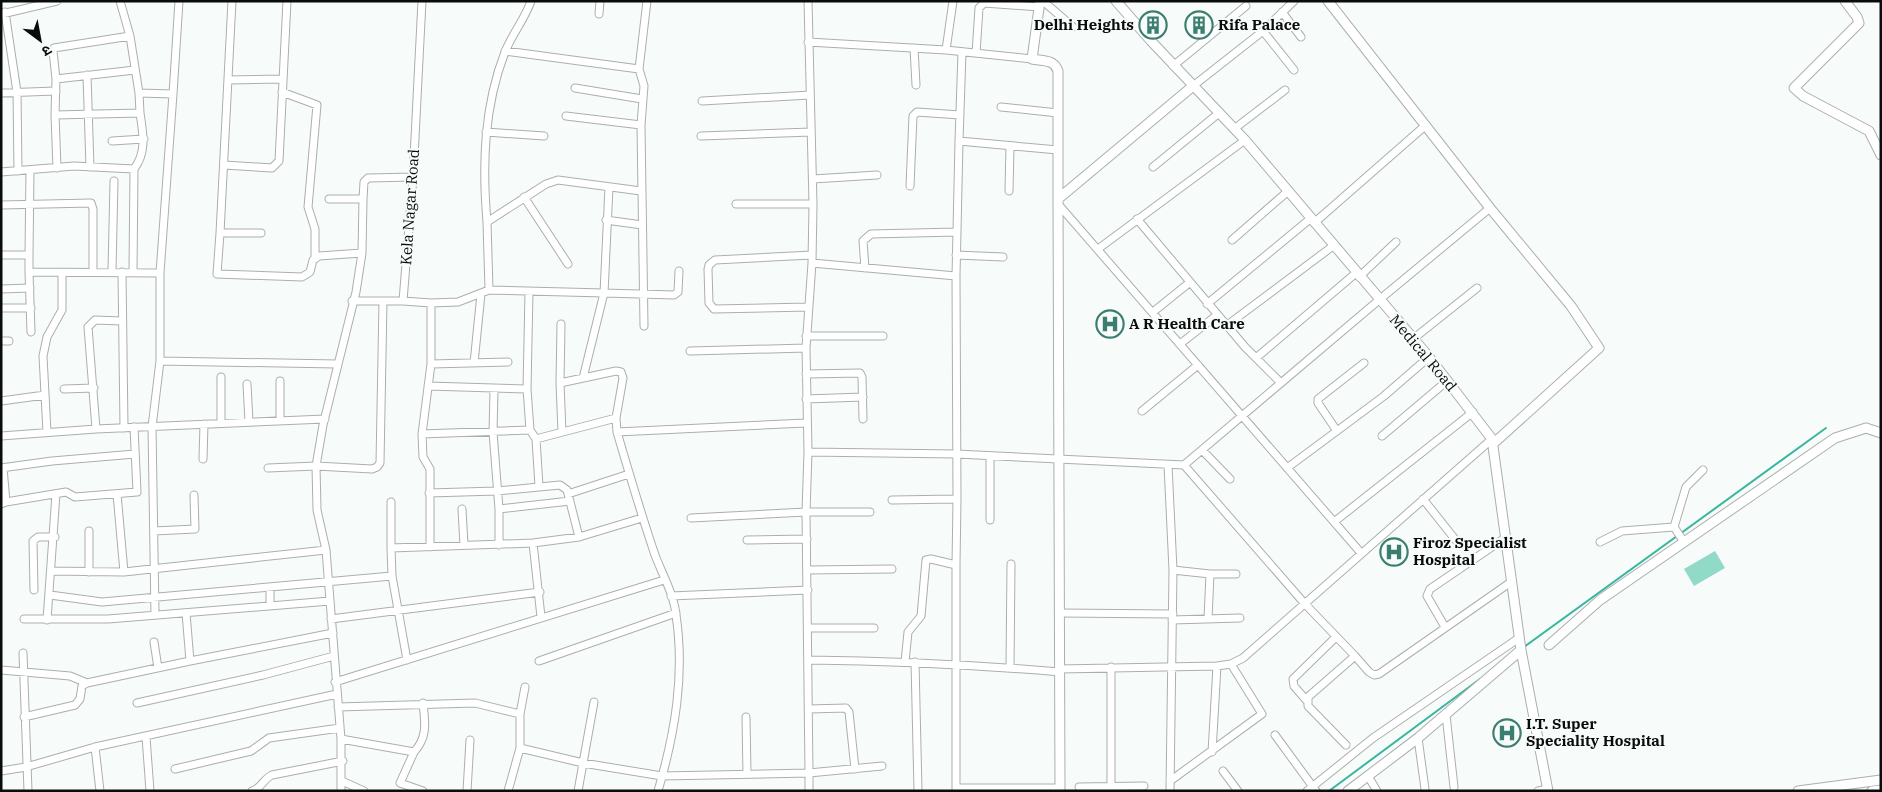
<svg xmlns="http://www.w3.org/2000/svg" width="1882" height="792" font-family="'IBM Plex Serif','Noto Sans Devanagari',serif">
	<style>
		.green { fill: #90dac7 }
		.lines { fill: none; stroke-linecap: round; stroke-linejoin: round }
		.stream { stroke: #3bb69e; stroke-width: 2 }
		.minor-casing { stroke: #aaafad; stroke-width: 9 }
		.tertiary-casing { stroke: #aaafad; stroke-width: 11 }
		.minor { stroke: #fff; stroke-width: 7 }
		.tertiary { stroke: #fff; stroke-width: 9 }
		.labels { text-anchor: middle; stroke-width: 4; stroke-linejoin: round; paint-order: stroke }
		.poi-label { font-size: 15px; font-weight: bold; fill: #0a0c0b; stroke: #f7fcfb; text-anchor: start }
		.street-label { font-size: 15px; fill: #0a0c0b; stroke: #f7fcfb }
	</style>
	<rect width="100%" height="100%" fill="#f7fcfb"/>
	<path class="green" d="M 1715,551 L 1725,568 L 1694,586 L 1684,569 Z"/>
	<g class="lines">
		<path class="stream" d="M 1524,647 L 1826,428
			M 1329,791 L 1480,679"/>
		<g class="minor-casing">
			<path id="minor" d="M 120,1 L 130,36 L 139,93
				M 422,1 L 413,177 L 403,301 L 431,303 L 431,364 L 422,434 L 423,457 L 430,469 L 430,547
				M 531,1 C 525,19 512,34 505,52 C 484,106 482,164 487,222 L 546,184 L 558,180 L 641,191
				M 808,1 L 813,204 L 812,263 L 806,348 L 808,452 L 806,512 L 809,773 L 882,766
				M 1043,1 L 1073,27
				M 5,12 L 17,92 L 18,171
				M 1282,12 L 1301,37
				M 2,14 L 57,1
				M 599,14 L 600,1
				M 1263,31 L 1294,70
				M 808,42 L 946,50 L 1032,59
				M 914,48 L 916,85
				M 946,50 L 953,1
				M 505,51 L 639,69 L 644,86 L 641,125
				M 976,53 L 979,8 L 984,3 L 1039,7
				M 1173,66 L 1246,6
				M 639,69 L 647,1
				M 87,75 L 90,167
				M 56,79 L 135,70
				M 228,80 L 283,79
				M 1193,86 L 1263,31 L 1294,1
				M 575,88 L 642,99
				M 282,92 L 317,105 L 308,207 L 315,229 L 315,258
				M 1,93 L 56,91
				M 702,101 L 810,95
				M 1001,107 L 1058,113
				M 55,115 L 56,79 L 53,51 L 54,48 L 130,36
				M 566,116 L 641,125 L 644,326
				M 1234,129 L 1285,90
				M 486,132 L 544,136
				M 701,136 L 811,132
				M 112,141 L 144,139
				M 959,141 L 962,52
				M 224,165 L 272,168 L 279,161 L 287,1
				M 1153,167 L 1219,113
				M 57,168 L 55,115 L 140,113 L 139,93 L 173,94 L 179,1
				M 1,172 L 74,166 L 134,169 C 147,152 143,133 140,113
				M 813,179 L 877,175
				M 910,186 L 913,116 L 917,112 L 960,115
				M 1009,191 L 1010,146
				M 524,197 L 568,264
				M 329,199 L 363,199 L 364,182 L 368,178 L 413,177
				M 736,204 L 813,204
				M 1058,204 L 1361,553
				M 1,205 L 91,203 L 93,209 L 93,272
				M 1137,219 L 1245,347 L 1281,383
				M 606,220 L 642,225
				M 487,222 L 489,290
				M 1314,223 L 1426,125
				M 220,233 L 232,1
				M 261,233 L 220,233 L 217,274 L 302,277 L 310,272 L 313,260 L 319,256 L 362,253 L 356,292 L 323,425 L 316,466 L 317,510 L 326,550 L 341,739 L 341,791
				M 1232,240 L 1287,192
				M 1098,249 L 1245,140
				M 362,253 L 363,199
				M 1,255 L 29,255 L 29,272 L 160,273 L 173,94
				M 29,255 L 30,170
				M 956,255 L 1003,257
				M 812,263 L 956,276 L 959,141 L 1058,150
				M 865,268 L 863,241 L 871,234 L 957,232
				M 112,271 L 114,181
				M 133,271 L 134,169
				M 29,272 L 31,332
				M 122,272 L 124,428
				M 1359,277 L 1396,242
				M 1,289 L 30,288
				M 352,301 L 403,301
				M 431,303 L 458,302 L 489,290 L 604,293 L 609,187
				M 1207,304 L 1310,219
				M 809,307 L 714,309 L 709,303 L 708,269 L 709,265 L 715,260 L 812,255
				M 1,308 L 31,308
				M 1153,312 L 1189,283
				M 1226,326 L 1333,246
				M 806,336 L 883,336
				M 1413,339 L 1477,288
				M 1,341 L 9,341
				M 1180,344 L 1217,315
				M 690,351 L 806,348
				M 1256,358 L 1356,273
				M 160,361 L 337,364
				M 474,363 L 481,294
				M 431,364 L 508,362
				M 806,374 L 860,373 L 862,377 L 863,419
				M 221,377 L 221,423
				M 583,378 L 604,293 L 674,295 L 678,292 L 679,271
				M 560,383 L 561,324
				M 247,384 L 249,422
				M 428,386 L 527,389 L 529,292
				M 64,389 L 94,388
				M 494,390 L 493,432 L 499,509
				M 806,399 L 863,397
				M 1,401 L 45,395
				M 1142,411 L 1198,365
				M 280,420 L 280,381
				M 96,429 L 88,327 L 95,320 L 122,321
				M 530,430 L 536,439 L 539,486
				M 1337,431 L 1318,403 L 1318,399 L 1364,363
				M 47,432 L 43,356 L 47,337 L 62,310 L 62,273
				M 562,432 L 560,383 L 616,371 L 621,372 L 623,378 L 616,418
				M 617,432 L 806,423
				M 422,434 L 530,430 L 527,389
				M 1,436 L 96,429 L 325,419
				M 1382,436 L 1447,381
				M 536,439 L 616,418 L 617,432 C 629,473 641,514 655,555 C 662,574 674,594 676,615 C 685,675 675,733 658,791
				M 1202,450 L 1230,479
				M 808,452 L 956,454 L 1184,465 L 1305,604 L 1355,656 L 1308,697 L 1308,706 L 1346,745
				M 203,459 L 204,424
				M 1168,465 L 1173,570 L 1170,791
				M 1184,465 L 1379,300 L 1490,208
				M 1,468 L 52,461 L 135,454
				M 268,468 L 316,466 L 372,469 L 377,467 L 380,463 L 383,301
				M 1287,468 L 1384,396 L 1429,357
				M 429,493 L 497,491 L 560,485 L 567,490 L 579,537
				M 117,494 L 124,572
				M 568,494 L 629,474
				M 1423,499 L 1458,543
				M 892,500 L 957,499 L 956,276
				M 6,502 L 66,492 L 75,497 L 137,492 L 134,427
				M 1,504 L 6,502 L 3,468
				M 462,509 L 464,545
				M 691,518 L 806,512 L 870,512
				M 990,520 L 990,456
				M 1334,522 L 1473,412
				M 89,531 L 89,572
				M 154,531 L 195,529 L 194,495
				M 747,540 L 807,539
				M 1600,542 L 1622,531 L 1674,527
				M 1684,542 L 1674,527 L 1686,487 L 1703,470
				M 533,543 L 541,617
				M 499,545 L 499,509 L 570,501
				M 391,548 L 391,502
				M 956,565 L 956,791
				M 808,570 L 892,569
				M 1173,570 L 1210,574 L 1208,619
				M 52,571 L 124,572 L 326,550
				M 1210,574 L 1236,574
				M 392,576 L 407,660
				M 270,588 L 270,605
				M 34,590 L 33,541 L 38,537 L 55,537
				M 50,595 L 102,602 L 392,576 L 391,548 L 533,543 L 579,537 L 642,518
				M 671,596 L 808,590
				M 1060,613 L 1173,614
				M 155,615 L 152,427 L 160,361 L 160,273
				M 24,619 L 108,619 L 330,601
				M 331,619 L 540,592
				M 47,620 L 56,494
				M 1172,620 L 1240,618
				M 1445,627 L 1427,596 L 1430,589 L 1505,538
				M 808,628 L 874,628
				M 154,642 L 158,668
				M 23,653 L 28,791
				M 1355,656 L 1369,672 L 1374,675 L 1379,674 L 1511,582
				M 809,660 C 893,661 976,665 1060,672
				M 190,661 L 333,633
				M 539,661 L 676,613
				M 905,662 L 908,632 L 921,616 L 926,560 L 931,559 L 956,565 L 957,499
				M 915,662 L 918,791
				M 1010,668 L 1011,564
				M 1060,669 L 1217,666 L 1231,664 L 1243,658 L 1492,439
				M 1,670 L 70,676 L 87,683
				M 335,682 L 664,580
				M 1307,701 L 1294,686 L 1293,679 L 1336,637
				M 137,703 L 263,675 L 334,656
				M 338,707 L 475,703 L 520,714 L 525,687
				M 809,709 L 846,708 L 849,712 L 855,769
				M 1446,715 L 1454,787
				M 24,717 L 75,705 L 80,699 L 82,686 L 87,683 L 190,661 L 186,613
				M 746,717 L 747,774
				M 1275,735 L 1316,791
				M 146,737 L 150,791
				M 1418,738 L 1425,789
				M 341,739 L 414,752 L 400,783 L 423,791
				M 95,747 L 100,791
				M 520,748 L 583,763 L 662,776 L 809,773 L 809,791
				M 414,752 C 428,737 425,722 423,703
				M 1212,752 L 1217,666
				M 175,769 L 251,751 L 269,738 L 340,728
				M 1,771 L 26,767 L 95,747 L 337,694
				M 1223,771 L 1238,791
				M 1368,776 L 1377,791
				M 342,781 L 364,791
				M 1170,781 L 1262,714 L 1231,664
				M 1079,787 L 1144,786
				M 957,788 L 1060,788
				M 252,791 C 262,788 263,779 272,775 L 343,761
				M 467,791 L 470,740
				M 508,791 L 520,748 L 520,714
				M 578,791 L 594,702
				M 1111,791 L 1111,667
				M 1307,791 L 1373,738 L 1519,638
				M 1538,791 L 1548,789"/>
		</g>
		<g class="tertiary-casing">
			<path id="tertiary" d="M 1040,1 L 1032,59 C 1043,61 1054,59 1058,71 L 1058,199
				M 1116,1 L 1151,41 L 1245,140 L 1429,357 L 1492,439 L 1521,650 L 1548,791
				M 1328,1 L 1490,208 L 1571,306 L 1599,348 L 1494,443
				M 1845,1 L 1857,17 L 1859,23 L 1794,88 L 1803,96 L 1869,131 L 1881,155
				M 1549,645 L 1600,600 L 1835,438 L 1866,428 L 1881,433
				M 1060,791 L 1058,199 L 1193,86
				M 1348,791 L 1418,738 L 1521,650
				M 1798,791 L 1881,780
				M 1872,791 L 1881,790"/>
		</g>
		<use href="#minor" class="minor"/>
		<use href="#tertiary" class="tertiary"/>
	</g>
	<defs>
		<g id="building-ring" transform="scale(1.4375)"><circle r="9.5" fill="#f7fcfb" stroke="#3b7e6f" stroke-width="1.5"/><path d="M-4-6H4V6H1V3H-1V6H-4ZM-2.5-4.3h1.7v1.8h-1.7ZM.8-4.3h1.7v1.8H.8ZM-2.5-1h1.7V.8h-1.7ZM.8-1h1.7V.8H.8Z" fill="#3b7e6f"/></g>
		<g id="hospital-ring" transform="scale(1.4375)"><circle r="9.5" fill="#f7fcfb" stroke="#3b7e6f" stroke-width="1.5"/><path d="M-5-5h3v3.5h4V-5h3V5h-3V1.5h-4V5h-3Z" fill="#3b7e6f"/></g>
	</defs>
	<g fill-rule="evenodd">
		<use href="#building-ring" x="1153" y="25"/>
		<use href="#building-ring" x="1199" y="25"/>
		<use href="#hospital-ring" x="1110" y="324"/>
		<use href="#hospital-ring" x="1394" y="552"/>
		<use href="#hospital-ring" x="1507" y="733"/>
	</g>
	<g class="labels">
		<g class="poi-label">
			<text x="1134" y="30" text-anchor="end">Delhi Heights</text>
			<text x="1218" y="30">Rifa Palace</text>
			<text x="1129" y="329">A R Health Care</text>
			<text x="1413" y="548">Firoz Specialist<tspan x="1413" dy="17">Hospital</tspan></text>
			<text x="1526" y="729">I.T. Super<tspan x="1526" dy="17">Speciality Hospital</tspan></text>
		</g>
		<g class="street-label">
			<text transform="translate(410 207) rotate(-86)" y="5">Kela Nagar Road</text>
			<text transform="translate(1423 353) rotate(50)" y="5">Medical Road</text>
		</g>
	</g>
	<rect width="1882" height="792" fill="none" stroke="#0a0c0b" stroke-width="5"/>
	<g transform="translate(40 40) rotate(148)" stroke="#f7fcfb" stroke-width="4" paint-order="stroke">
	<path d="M0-4L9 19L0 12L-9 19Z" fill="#0a0c0b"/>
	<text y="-8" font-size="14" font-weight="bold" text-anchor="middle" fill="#0a0c0b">उ</text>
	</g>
</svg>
